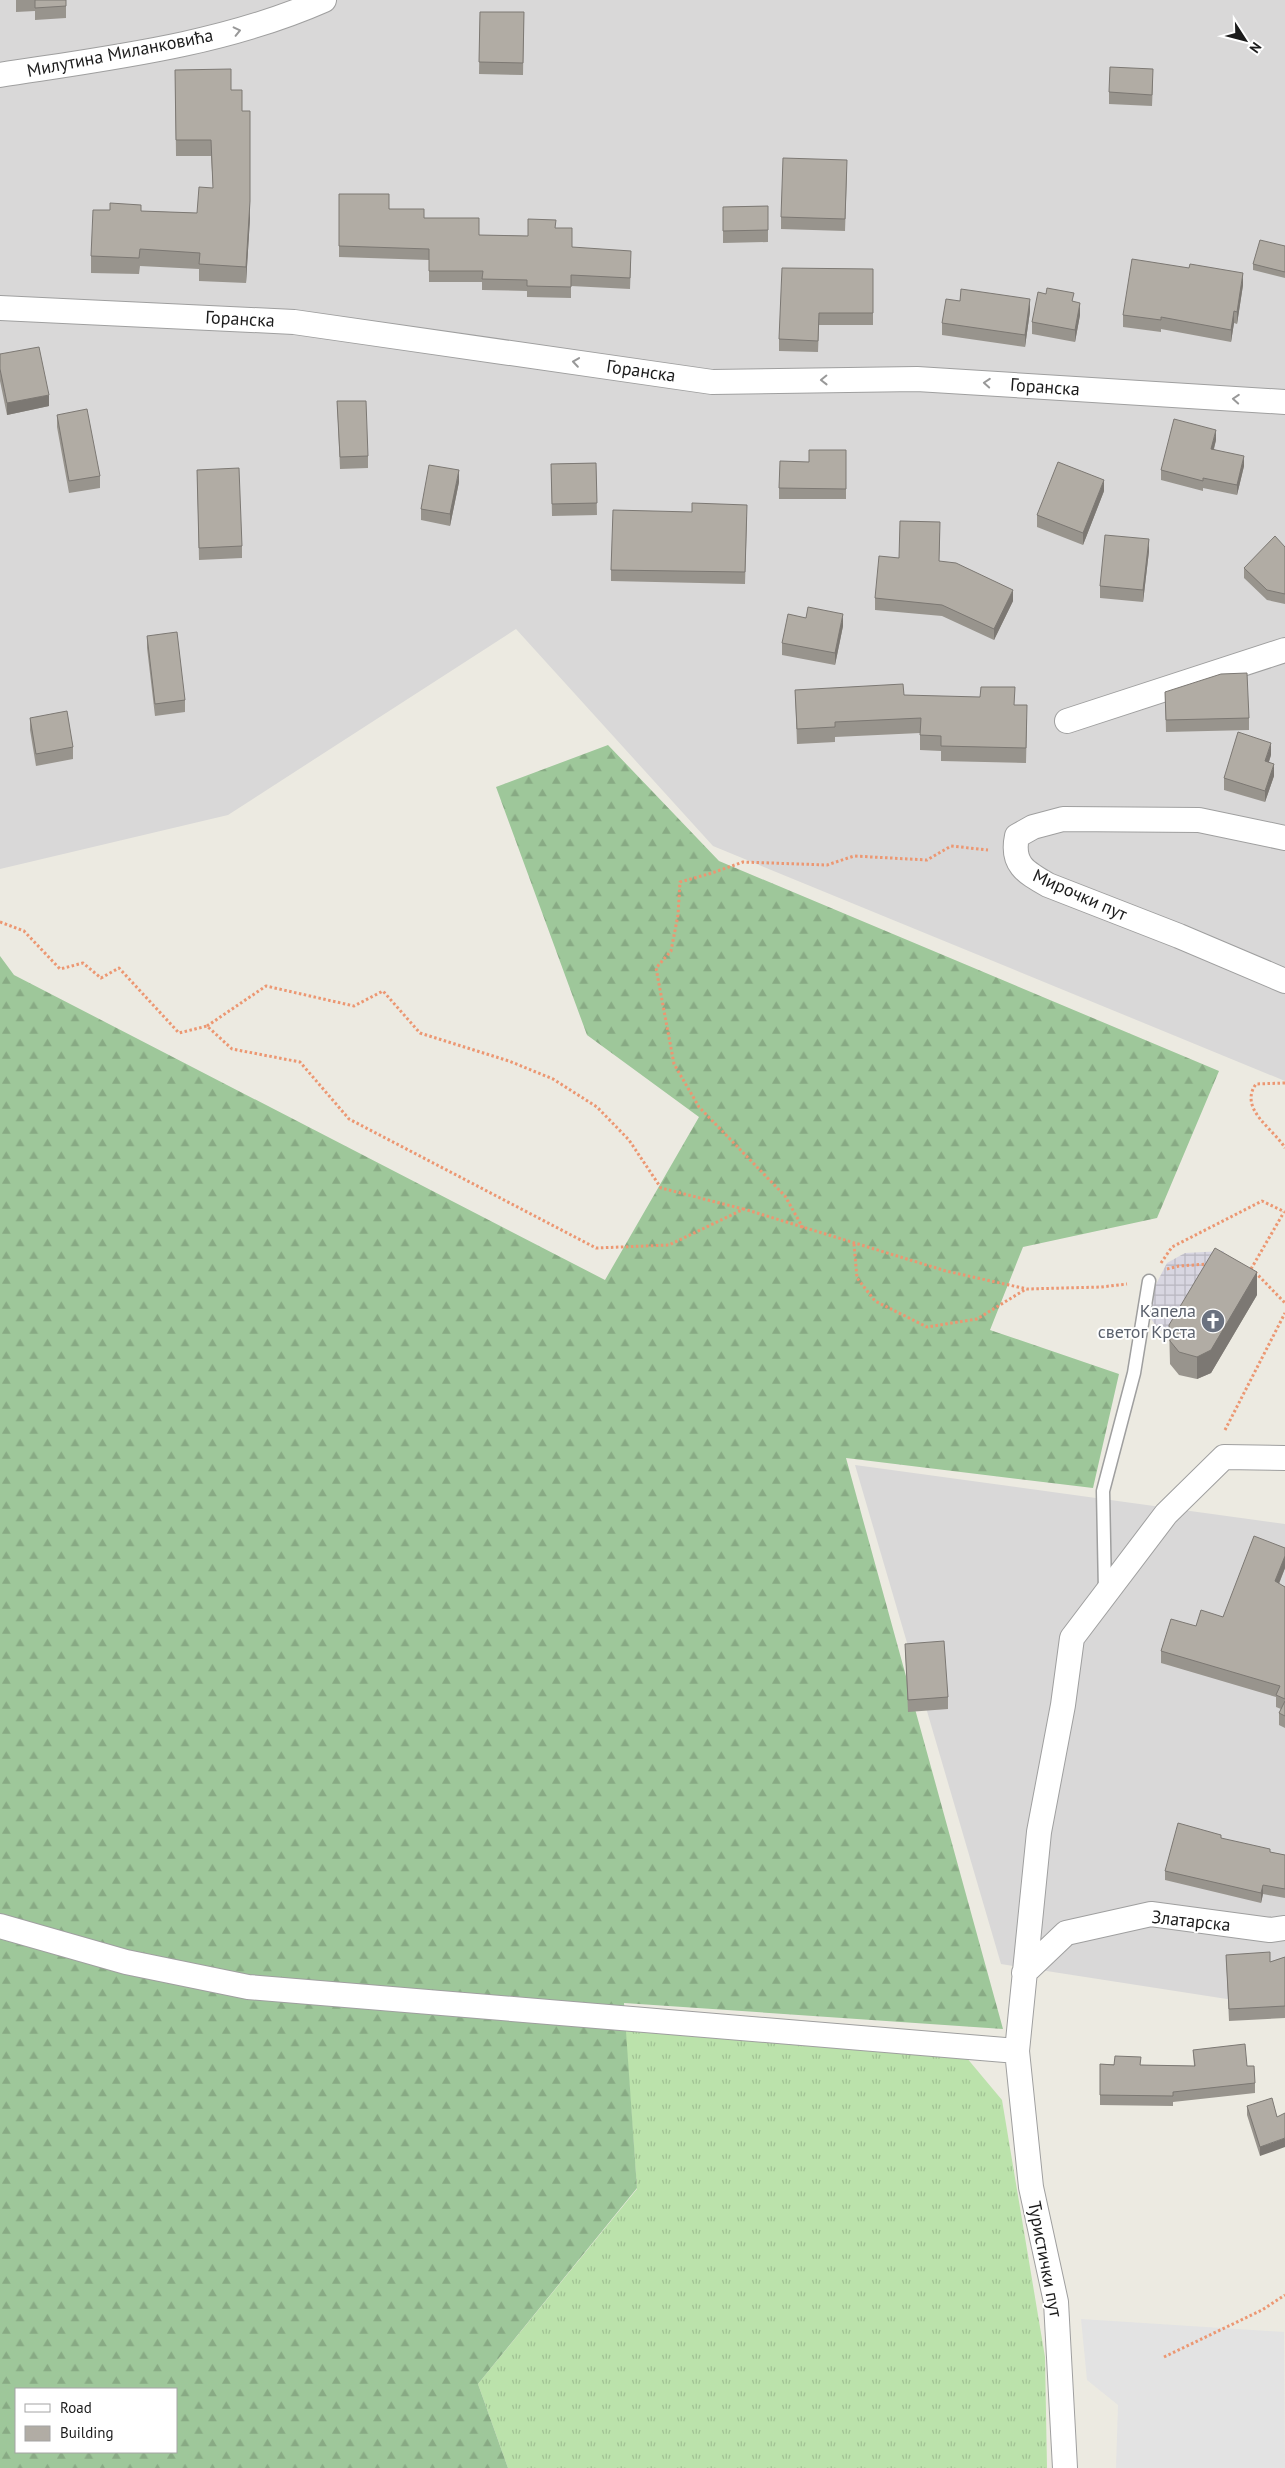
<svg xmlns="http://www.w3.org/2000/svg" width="1285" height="2468" font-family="'PT Sans',sans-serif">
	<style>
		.residential { fill: #d9d8d8 }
		.grass { fill: url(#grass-tufts) }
		.forest { fill: url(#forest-firs); fill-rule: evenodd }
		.parking { fill: #e3e3e3 }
		.plaza { fill: url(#plaza-grid) }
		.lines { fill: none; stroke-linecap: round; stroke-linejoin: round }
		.lane-casing { stroke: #9f9f9f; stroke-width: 15 }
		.street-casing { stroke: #9f9f9f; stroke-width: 26 }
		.path { stroke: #ec9772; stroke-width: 3; stroke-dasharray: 2.5 2.5; stroke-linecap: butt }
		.lane { stroke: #fff; stroke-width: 12 }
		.street { stroke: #fff; stroke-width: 24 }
		.wall { fill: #98948d }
		.shaded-wall { fill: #7c7873 }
		.building { fill: #b1aca4; stroke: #7c7873 }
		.oneway { stroke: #989898 }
		.labels { text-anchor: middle; stroke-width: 4; stroke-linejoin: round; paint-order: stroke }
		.street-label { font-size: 18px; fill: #1b1b1b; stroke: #fff }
		.worship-label { font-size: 18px; fill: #5b616d; stroke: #fff; text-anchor: end }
	</style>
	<defs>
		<pattern id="grass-tufts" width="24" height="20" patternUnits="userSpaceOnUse" patternTransform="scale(1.25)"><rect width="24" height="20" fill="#bbe2ab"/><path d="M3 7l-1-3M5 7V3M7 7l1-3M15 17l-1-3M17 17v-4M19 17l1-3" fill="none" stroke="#a0c193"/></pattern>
		<pattern id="forest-firs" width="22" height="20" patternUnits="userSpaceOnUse" patternTransform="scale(1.25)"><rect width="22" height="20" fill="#9ec79a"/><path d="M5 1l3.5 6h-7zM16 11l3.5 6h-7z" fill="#88aa84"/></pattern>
		<pattern id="plaza-grid" width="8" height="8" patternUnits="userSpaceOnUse" patternTransform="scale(1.25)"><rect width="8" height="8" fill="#d8d6e1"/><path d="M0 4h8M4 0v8" fill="none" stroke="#b9b7c0"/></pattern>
	</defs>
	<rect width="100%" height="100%" fill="#eceae1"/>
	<path class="residential" d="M 0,0 L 1285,0 L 1285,1081 L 713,846 L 516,629 L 228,815 L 0,869 Z
		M 855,1465 L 1285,1524 L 1285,2008 L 1001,1964 Z"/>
	<path class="grass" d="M 625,2028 L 966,2057 L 1002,2100 L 1045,2357 L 1047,2468 L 508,2468 L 478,2384 L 637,2189 Z"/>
	<path class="forest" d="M 608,745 L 719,861 L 1219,1071 L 1157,1218 L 1023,1247 L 990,1330 L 1119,1374 L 1093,1488 L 846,1458 L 1003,2029 L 624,2003 L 637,2188 L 478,2384 L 508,2468 L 0,2468 L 0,956 L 14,975 L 605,1280 L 699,1117 L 587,1035 L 496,787 ZM 16,2389 L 176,2389 L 176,2452 L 16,2452 Z"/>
	<path class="parking" d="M 1081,2319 L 1284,2332 L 1285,2468 L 1116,2468 L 1118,2405 L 1087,2380 Z"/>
	<path class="plaza" d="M 1224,1251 L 1170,1337 L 1158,1329 L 1147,1313 L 1153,1290 L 1167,1263 L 1185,1253 Z"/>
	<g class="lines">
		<g class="lane-casing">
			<path id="lane" d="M 1105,1591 L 1103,1491 L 1134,1373 L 1149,1281"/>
		</g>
		<g class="street-casing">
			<path id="street" d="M 0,75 C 109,58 222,45 324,0
				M 0,308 L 294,322 L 712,382 L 917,379 L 1285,402
				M 1067,721 L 1285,650
				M 1285,838 L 1199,820 L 1063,819 L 1033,827 L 1017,836 C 1011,864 1025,872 1048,885 L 1179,936 L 1285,981
				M 0,1926 L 126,1962 L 248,1987 L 1017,2051
				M 1024,1973 L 1066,1933 L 1151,1914 L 1270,1930 L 1285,1928
				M 1065,2468 L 1056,2302 L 1031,2187 L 1017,2051 L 1039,1832 L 1063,1705 L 1072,1638 L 1166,1514 L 1224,1457 L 1285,1458"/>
		</g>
		<path class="path" d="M 0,922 L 24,931 L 60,969 L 83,963 L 101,978 L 119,968 L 179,1033 L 207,1026 L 232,1049 L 300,1062 L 349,1119 L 596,1248 L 669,1245 L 744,1209 L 946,1271 L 1027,1289 L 1101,1287 L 1127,1284
			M 207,1026 L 266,986 L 354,1006 L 383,991 L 420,1033 L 509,1061 L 553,1079 L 597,1107 L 629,1140 L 661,1188 L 743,1209
			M 1285,1083 L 1256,1084 C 1238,1109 1274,1129 1285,1148
			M 803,1228 L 785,1196 L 699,1107 L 674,1064 L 656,968 L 671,951 L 678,915 L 680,882 L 712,873 L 743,862 L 827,865 L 854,856 L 927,860 L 951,846 L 988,850
			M 854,1244 L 857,1278 L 875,1301 L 927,1327 L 977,1319 L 1026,1289
			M 1161,1263 L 1172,1247 L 1262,1201 L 1285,1212
			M 1167,1269 L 1179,1266 L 1208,1264
			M 1251,1269 L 1284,1212
			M 1255,1272 L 1285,1303
			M 1225,1430 L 1285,1313
			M 1164,2357 L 1262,2310 L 1285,2295"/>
		<use href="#lane" class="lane"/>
		<use href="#street" class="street"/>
	</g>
	<path class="wall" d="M 16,0 L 66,0 L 66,18 L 35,20 L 35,11 L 16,12 Z
		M 480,12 L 524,12 L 523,75 L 479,74 Z
		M 175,70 L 231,90 L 242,111 L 250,218 L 246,283 L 199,281 L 199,269 L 140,266 L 139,274 L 91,273 L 91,256 L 141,211 L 197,213 L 213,188 L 211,156 L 176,156 Z
		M 1153,81 L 1152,106 L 1109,104 L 1109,92 Z
		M 847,172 L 845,231 L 781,229 L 781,217 Z
		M 339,194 L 479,235 L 528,236 L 556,228 L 572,247 L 631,262 L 630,289 L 571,286 L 571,298 L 527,297 L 527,291 L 482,290 L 482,282 L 429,282 L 429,260 L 339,257 Z
		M 768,206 L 768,242 L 723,243 L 723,207 Z
		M 1285,246 L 1285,278 L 1253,270 L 1253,264 Z
		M 873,269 L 873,325 L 819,325 L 818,352 L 779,351 L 779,339 Z
		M 1243,285 L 1237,324 L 1234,323 L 1231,342 L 1161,329 L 1161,332 L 1123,327 L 1123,315 Z
		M 1074,302 L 1080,315 L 1075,342 L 1032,334 L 1032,322 Z
		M 1030,311 L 1025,347 L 942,335 L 942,323 Z
		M 0,354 L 49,406 L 7,415 L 0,381 Z
		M 337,401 L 368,456 L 368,468 L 340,469 Z
		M 57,415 L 100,476 L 100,488 L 69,493 L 57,427 Z
		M 1216,440 L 1214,449 L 1244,466 L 1237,495 L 1203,488 L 1203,491 L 1161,480 L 1161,470 Z
		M 846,450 L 846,499 L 779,499 L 779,488 L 809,462 Z
		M 596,463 L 597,515 L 552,516 L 551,464 Z
		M 197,470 L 242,546 L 242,558 L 199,560 Z
		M 459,482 L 450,526 L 421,520 L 421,509 Z
		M 1104,491 L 1083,545 L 1037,527 L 1037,515 Z
		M 692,512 L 747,517 L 745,584 L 611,581 L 611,570 Z
		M 940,533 L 939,561 L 1013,601 L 994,640 L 942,616 L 875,610 L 875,598 L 899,558 Z
		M 1285,547 L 1285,604 L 1267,600 L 1244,578 L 1244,568 Z
		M 1149,551 L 1143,602 L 1100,598 L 1100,586 Z
		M 843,626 L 835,665 L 782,655 L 782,643 Z
		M 147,636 L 185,700 L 185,712 L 155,716 L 147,648 Z
		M 795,690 L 904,695 L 1015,705 L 1027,720 L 1026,763 L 941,761 L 941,751 L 920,750 L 920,733 L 835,737 L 835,742 L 797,744 Z
		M 1165,692 L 1249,718 L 1249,730 L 1166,732 Z
		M 30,718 L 73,747 L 73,759 L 36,766 L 30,730 Z
		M 1271,755 L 1269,762 L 1274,776 L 1265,802 L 1224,790 L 1224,778 Z
		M 1257,1295 L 1211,1373 L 1197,1379 L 1179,1375 L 1170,1364 L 1169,1325 Z
		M 1285,1548 L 1285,1568 L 1279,1584 L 1285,1587 L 1285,1728 L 1279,1725 L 1279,1713 L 1281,1709 L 1276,1707 L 1276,1697 L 1161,1663 L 1161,1651 L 1196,1626 L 1223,1617 Z
		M 905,1644 L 948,1697 L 948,1709 L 908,1712 Z
		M 1221,1839 L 1270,1852 L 1285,1855 L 1285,1898 L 1263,1894 L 1261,1903 L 1165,1880 L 1165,1871 Z
		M 1226,1955 L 1270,1962 L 1285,1957 L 1285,2018 L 1229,2021 Z
		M 1193,2050 L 1247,2066 L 1255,2083 L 1255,2093 L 1173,2102 L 1173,2106 L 1100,2105 L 1100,2064 L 1194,2066 Z
		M 1247,2106 L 1277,2117 L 1260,2156 L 1247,2115 Z"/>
	<path class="shaded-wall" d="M 250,201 L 250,218 L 246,283 L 246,267 Z
		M 1243,273 L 1243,285 L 1237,324 L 1237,312 Z
		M 1030,299 L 1030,311 L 1025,347 L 1025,335 Z
		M 1080,303 L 1080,315 L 1075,342 L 1075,330 Z
		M 1234,311 L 1234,323 L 1231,342 L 1231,330 Z
		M 49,395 L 49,406 L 7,415 L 7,403 Z
		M 1216,430 L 1216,440 L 1211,459 L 1211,449 Z
		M 1244,456 L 1244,466 L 1237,495 L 1237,485 Z
		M 459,470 L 459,482 L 450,526 L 450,514 Z
		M 1104,480 L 1104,491 L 1083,545 L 1083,533 Z
		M 1149,539 L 1149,551 L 1143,602 L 1143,590 Z
		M 1013,590 L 1013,601 L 994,640 L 994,629 Z
		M 843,614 L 843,626 L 835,665 L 835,653 Z
		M 1271,743 L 1271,755 L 1265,773 L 1265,761 Z
		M 1274,764 L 1274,776 L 1265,802 L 1265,791 Z
		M 1257,1272 L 1257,1295 L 1211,1373 L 1197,1379 L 1197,1357 Z
		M 1285,1556 L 1285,1568 L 1275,1593 L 1275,1581 Z
		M 1263,1885 L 1263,1894 L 1261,1903 L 1261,1893 Z
		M 1285,2138 L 1285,2147 L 1260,2156 L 1260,2147 Z"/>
	<path class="building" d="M 35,0 L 66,0 L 66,6 L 35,8 Z
		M 480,12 L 524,12 L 523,63 L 479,62 Z
		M 1110,67 L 1153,69 L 1152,95 L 1109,92 Z
		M 231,69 L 231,90 L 242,90 L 242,111 L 250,111 L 250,201 L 246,267 L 199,264 L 200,253 L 140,249 L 139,258 L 91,256 L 93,210 L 110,210 L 110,203 L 141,205 L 141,211 L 197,213 L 199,187 L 213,188 L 211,140 L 176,140 L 175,70 Z
		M 783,158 L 847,160 L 845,219 L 781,217 Z
		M 339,194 L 389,194 L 389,209 L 424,209 L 424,218 L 479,218 L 479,235 L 528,236 L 528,219 L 556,220 L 555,228 L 572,228 L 572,247 L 631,251 L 630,278 L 571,275 L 571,287 L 527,286 L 527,280 L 482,279 L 483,271 L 429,271 L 429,249 L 339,246 Z
		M 768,206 L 768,230 L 723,231 L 723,207 Z
		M 1260,240 L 1285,246 L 1285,272 L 1253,264 Z
		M 1132,259 L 1189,268 L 1190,264 L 1243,273 L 1237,312 L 1234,311 L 1231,330 L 1161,317 L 1161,320 L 1123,315 Z
		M 782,268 L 873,269 L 873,313 L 819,313 L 818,341 L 779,339 Z
		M 1047,288 L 1074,293 L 1072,301 L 1080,303 L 1075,330 L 1032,322 L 1038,292 L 1046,294 Z
		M 961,289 L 1030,299 L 1025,335 L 942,323 L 946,299 L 960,301 Z
		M 39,347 L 49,395 L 7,403 L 0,369 L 0,354 Z
		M 337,401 L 366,401 L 368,456 L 340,457 Z
		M 87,409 L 100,476 L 69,481 L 57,415 Z
		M 1174,419 L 1216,430 L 1211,449 L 1244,456 L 1237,485 L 1203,478 L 1203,481 L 1161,470 Z
		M 809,450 L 846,450 L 846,489 L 779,488 L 780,461 L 809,462 Z
		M 1058,462 L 1104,480 L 1083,533 L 1037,515 Z
		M 596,463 L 597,503 L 552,504 L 551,464 Z
		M 429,465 L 459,470 L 450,514 L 421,509 Z
		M 239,468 L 242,546 L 199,548 L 197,470 Z
		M 692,503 L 747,505 L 745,572 L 611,570 L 613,510 L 692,512 Z
		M 900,521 L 940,522 L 939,561 L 956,563 L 1013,590 L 994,629 L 942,605 L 875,598 L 879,556 L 899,558 Z
		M 1105,535 L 1149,539 L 1143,590 L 1100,586 Z
		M 1275,536 L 1285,547 L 1285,594 L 1267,590 L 1244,568 Z
		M 808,607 L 843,614 L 835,653 L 782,643 L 788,614 L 806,618 Z
		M 177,632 L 185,700 L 155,704 L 147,636 Z
		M 1247,673 L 1249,718 L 1166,720 L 1165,692 L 1221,674 Z
		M 903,684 L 904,695 L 980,697 L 981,687 L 1015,687 L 1014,705 L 1027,705 L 1026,748 L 941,746 L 941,736 L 920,735 L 921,718 L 835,722 L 835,727 L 797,729 L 795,690 Z
		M 67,711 L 73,747 L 36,754 L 30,718 Z
		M 1238,732 L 1271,743 L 1265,761 L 1274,764 L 1265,791 L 1224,778 Z
		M 1215,1248 L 1257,1272 L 1211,1350 L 1197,1357 L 1179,1352 L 1170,1341 L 1169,1325 Z
		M 1254,1536 L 1285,1548 L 1285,1556 L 1275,1581 L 1285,1587 L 1285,1699 L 1276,1695 L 1280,1686 L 1161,1651 L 1171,1619 L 1196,1626 L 1201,1610 L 1223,1617 Z
		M 944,1641 L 948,1697 L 908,1700 L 905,1644 Z
		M 1285,1701 L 1285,1716 L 1279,1713 Z
		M 1178,1823 L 1221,1835 L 1221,1838 L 1270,1849 L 1270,1852 L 1285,1855 L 1285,1889 L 1263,1885 L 1261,1893 L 1165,1871 Z
		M 1270,1952 L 1270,1962 L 1285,1957 L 1285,2006 L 1229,2009 L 1226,1955 Z
		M 1245,2044 L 1247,2066 L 1254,2066 L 1255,2083 L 1173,2092 L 1173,2096 L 1100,2095 L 1100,2064 L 1114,2065 L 1115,2056 L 1141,2057 L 1140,2065 L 1195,2066 L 1193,2050 Z
		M 1272,2098 L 1277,2117 L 1285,2113 L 1285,2138 L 1260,2147 L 1247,2106 Z"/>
	<defs><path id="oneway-chevron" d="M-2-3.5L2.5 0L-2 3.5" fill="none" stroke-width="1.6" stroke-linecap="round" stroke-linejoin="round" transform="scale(1.25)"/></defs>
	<g class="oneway">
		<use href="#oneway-chevron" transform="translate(237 31) rotate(-13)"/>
		<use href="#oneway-chevron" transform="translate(576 362) rotate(-172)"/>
		<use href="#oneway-chevron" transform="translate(824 380) rotate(179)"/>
		<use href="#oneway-chevron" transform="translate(987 383) rotate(-176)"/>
		<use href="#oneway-chevron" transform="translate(1236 399) rotate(-176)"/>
	</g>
	<defs>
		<g id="church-disc" transform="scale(1.25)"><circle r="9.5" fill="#6b7280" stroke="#fff"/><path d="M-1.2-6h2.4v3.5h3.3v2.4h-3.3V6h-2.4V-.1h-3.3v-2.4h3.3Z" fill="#fff"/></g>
	</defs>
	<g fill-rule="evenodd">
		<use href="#church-disc" x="1213" y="1321"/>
	</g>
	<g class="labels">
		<g class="street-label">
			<text transform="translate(120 53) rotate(-11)" y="6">Милутина Миланковића</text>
			<text transform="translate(240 319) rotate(3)" y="6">Горанска</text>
			<text transform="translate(641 371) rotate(8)" y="6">Горанска</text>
			<text transform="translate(1045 387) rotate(4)" y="6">Горанска</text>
			<text transform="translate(1080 895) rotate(24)" y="6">Мирочки пут</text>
			<text transform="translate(1191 1921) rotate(6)" y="6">Златарска</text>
			<text transform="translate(1045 2259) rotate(79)" y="6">Туристички пут</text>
		</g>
		<g class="worship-label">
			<text x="1196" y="1317">Капела<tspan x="1196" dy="21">светог Крста</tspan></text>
		</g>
	</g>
	<rect x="15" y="2388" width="162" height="65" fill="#ffffff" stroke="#a4a4a4"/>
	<rect x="25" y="2404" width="25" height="8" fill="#ffffff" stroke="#a4a4a4"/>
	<text x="60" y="2413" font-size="15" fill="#1b1b1b">Road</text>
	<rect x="25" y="2426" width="25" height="15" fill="#b1aca4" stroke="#a4a4a4"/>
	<text x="60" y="2438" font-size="15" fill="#1b1b1b">Building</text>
	<g transform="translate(1245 40) rotate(126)" stroke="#ffffff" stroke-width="4" paint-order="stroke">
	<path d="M0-4L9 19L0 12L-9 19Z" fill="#1b1b1b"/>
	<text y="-8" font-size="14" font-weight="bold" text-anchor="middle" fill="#1b1b1b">N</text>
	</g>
</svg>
